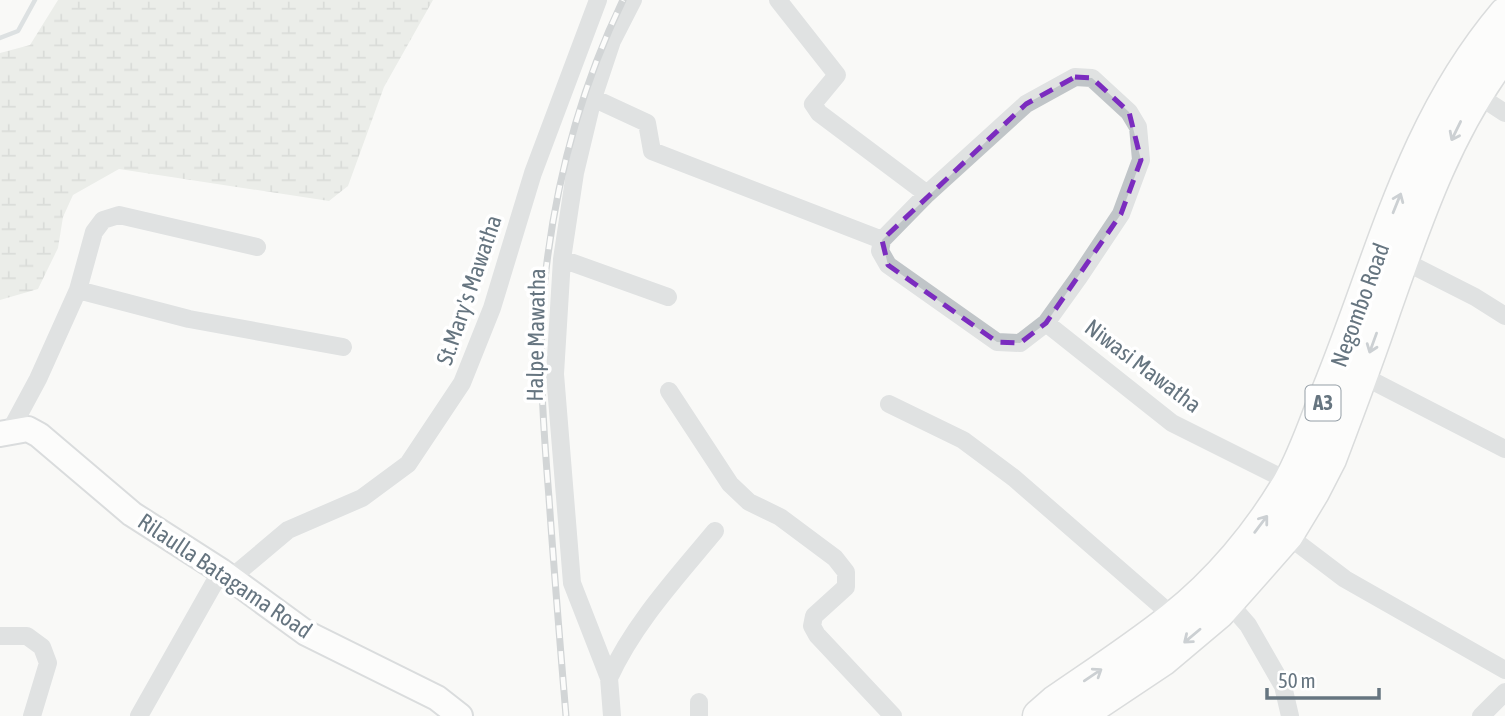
<svg xmlns="http://www.w3.org/2000/svg" width="1505" height="716" font-family="'Asap Condensed',sans-serif">
	<style>
		.wetland { fill: url(#wetland-marsh) }
		.lines { fill: none; stroke-linecap: round; stroke-linejoin: round }
		.stream { stroke: #bac4c8; stroke-width: 4.5 }
		.secondary-casing { stroke: #b3b9bd; stroke-width: 28 }
		.highway-casing { stroke: #b4b8bb; stroke-width: 35 }
		.street { stroke: #c0c5c8; stroke-width: 18 }
		.secondary { stroke: #fff; stroke-width: 24 }
		.highway { stroke: #fff; stroke-width: 32 }
		.rail-casing { stroke: #a2a9ae; stroke-width: 7 }
		.rail { stroke: #fff; stroke-width: 4.5; stroke-dasharray: 13; stroke-linecap: butt }
		.oneway { stroke: #949ea6 }
		.marked { fill: none; stroke: #7b2cbf; stroke-width: 5; stroke-dasharray: 14 9; stroke-linejoin: round }
		.labels { text-anchor: middle; stroke-width: 7; stroke-linejoin: round; paint-order: stroke }
		.shield { fill: #fff; stroke: #949ea6; stroke-width: 2 }
		.shield-label { font-size: 21px; font-weight: bold; fill: #667580 }
		.street-label { font-size: 23px; fill: #667580; stroke: #fff }
	</style>
	<defs>
		<pattern id="wetland-marsh" width="20" height="14" patternUnits="userSpaceOnUse" patternTransform="scale(1.75)"><rect width="20" height="14" fill="#d9ded7"/><path d="M1 5h8M5 5V1M11 12h8M15 12V8" fill="none" stroke="#b4b9b4"/></pattern>
	</defs>
	<rect width="100%" height="100%" fill="#f9f9f7"/>
	<path class="wetland" d="M 58,0 L 433,0 L 384,87 L 348,186 L 329,201 L 119,169 L 73,195 L 63,217 L 58,248 L 38,289 L 0,300 L 0,53 L 30,45 Z"/>
	<g class="lines">
		<path class="stream" d="M 0,38 L 18,31 L 35,0"/>
		<g class="secondary-casing">
			<path id="secondary" d="M 0,434 L 28,429 L 39,435 L 132,514 L 221,571 L 306,633 L 437,698 L 460,716"/>
		</g>
		<g class="highway-casing">
			<path id="highway" d="M 1039,716 L 1055,702 C 1094,675 1134,649 1172,619 C 1218,583 1259,534 1289,483 C 1305,455 1316,421 1328,391 C 1382,259 1411,125 1505,14
				M 1078,716 L 1162,660 L 1219,612 L 1287,535 L 1313,492 L 1330,459 C 1349,409 1368,359 1385,308 C 1416,220 1447,128 1505,53"/>
		</g>
		<path class="street" d="M 778,0 L 837,75 L 813,104 L 819,113 L 927,194
			M 1075,77 L 1092,78 L 1129,112 L 1138,127 L 1141,160 L 1121,214 L 1079,277 L 1046,323 L 1020,343 L 997,342 L 888,265 L 880,251 L 882,240 L 927,194 L 1026,104 Z
			M 1476,94 L 1505,113
			M 593,98 L 647,123 L 652,151 L 882,240
			M 562,259 L 668,297
			M 1402,260 L 1475,297 L 1505,316
			M 78,290 L 189,319 L 343,347
			M 1046,323 L 1172,423 L 1290,482
			M 1361,375 L 1505,449
			M 669,391 L 730,484 L 749,502 L 780,517 L 835,558 L 846,572 L 846,587 L 814,616 L 812,626 L 817,635 L 893,716
			M 889,404 L 963,440 L 1014,478 L 1167,611 L 1173,618
			M 10,431 L 38,379 L 78,290 L 94,232 L 103,220 L 119,215 L 257,247
			M 1287,535 L 1345,579 L 1505,670
			M 231,578 L 288,530 L 362,498 L 408,464 L 462,383 L 492,308 L 533,173 L 598,0
			M 1228,602 L 1248,625 L 1283,686 L 1290,716
			M 0,636 L 27,636 L 42,647 L 48,663 L 32,716
			M 609,678 C 634,623 677,577 715,531
			M 139,716 L 221,571
			M 612,716 L 609,678 L 572,583 L 555,374 L 562,259 L 575,173 L 593,98 L 612,41 L 633,0
			M 699,716 L 699,702
			M 1481,716 L 1505,692"/>
		<use href="#secondary" class="secondary"/>
		<use href="#highway" class="highway"/>
		<g class="rail-casing">
			<path id="rail" d="M 566,716 C 560,643 554,571 549,498 C 543,423 537,345 546,270 C 557,176 582,85 623,0"/>
		</g>
		<use href="#rail" class="rail"/>
	</g>
	<defs><path id="oneway-shaft" d="M-6 0H5M1.5-3L5.5 0L1.5 3" fill="none" stroke-width="1.6" stroke-linecap="round" stroke-linejoin="round" transform="scale(1.75)"/></defs>
	<g class="oneway">
		<use href="#oneway-shaft" transform="translate(1456 131) rotate(116)"/>
		<use href="#oneway-shaft" transform="translate(1397 203) rotate(-68)"/>
		<use href="#oneway-shaft" transform="translate(1373 343) rotate(110)"/>
		<use href="#oneway-shaft" transform="translate(1261 524) rotate(-53)"/>
		<use href="#oneway-shaft" transform="translate(1192 636) rotate(140)"/>
		<use href="#oneway-shaft" transform="translate(1093 675) rotate(-34)"/>
	</g>
	<path d="M0 0H1505V716H0ZM 1075,77 L 1092,78 L 1129,112 L 1141,160 L 1121,214 L 1046,323 L 1020,343 L 997,342 L 888,265 L 882,240 L 1026,104 Z" fill="#f9f9f7" fill-opacity=".55" fill-rule="evenodd"/>
	<path class="marked" d="M 1075,77 L 1092,78 L 1129,112 L 1141,160 L 1121,214 L 1046,323 L 1020,343 L 997,342 L 888,265 L 882,240 L 1026,104 Z"/>
	<g class="labels">
		<rect class="shield" x="1305.5" y="385.5" width="35" height="35" rx="5"/>
		<g class="shield-label">
			<text x="1323" y="410">A3</text>
		</g>
		<g class="street-label">
			<text transform="translate(469 290) rotate(-71)" y="8">St.Mary's Mawatha</text>
			<text transform="translate(1360 305) rotate(-70)" y="8">Negombo Road</text>
			<text transform="translate(536 335) rotate(-89)" y="8">Halpe Mawatha</text>
			<text transform="translate(1143 366) rotate(37)" y="8">Niwasi Mawatha</text>
			<text transform="translate(225 576) rotate(34)" y="8">Rilaulla Batagama Road</text>
		</g>
	</g>
	<path d="M1267 688v10h112v-10" fill="none" stroke="#667580" stroke-width="3.5"/>
	<text x="1278" y="688" font-size="21" fill="#667580" stroke="#ffffff" stroke-width="5" paint-order="stroke">50 m</text>
</svg>
